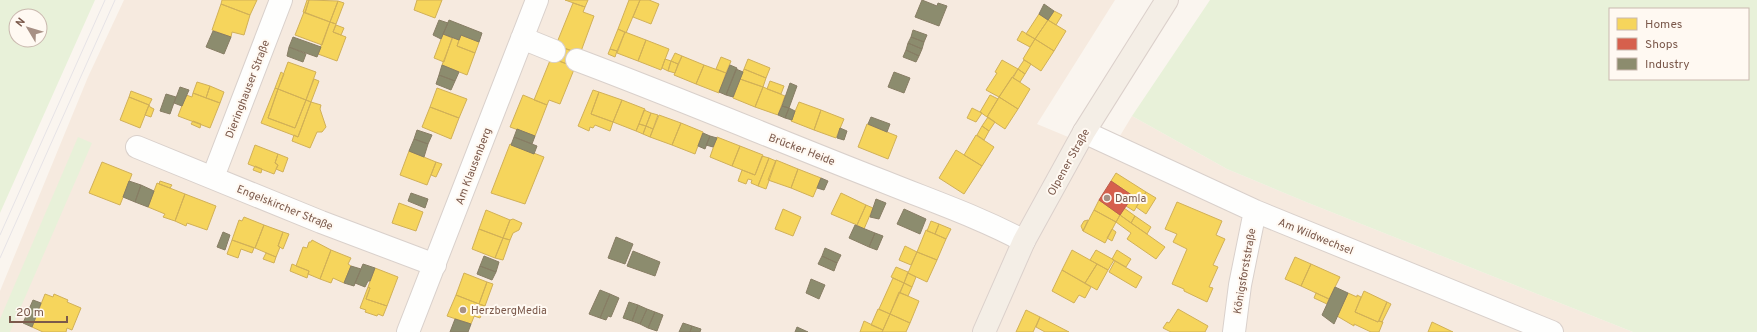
<svg xmlns="http://www.w3.org/2000/svg" width="1757" height="332" font-family="Overpass,sans-serif">
	<style>
		.residential { fill: #f6eadf }
		.green { fill: #e8f1d9; fill-rule: evenodd }
		.homes { fill: #f6d55c; stroke: #d1b057 }
		.shops { fill: #d6604d; stroke: #bb5e4c }
		.industry { fill: #8c8c6e; stroke: #877d64 }
		.lines { fill: none; stroke-linecap: round; stroke-linejoin: round }
		.minor-casing { stroke: #d9d0cb; stroke-width: 24 }
		.major-casing { stroke: #dbd0cb; stroke-width: 24 }
		.minor { stroke: #fefefd; stroke-width: 22 }
		.major { stroke: #f4eee6; stroke-width: 22 }
		.tram { stroke: #e6e3e6; stroke-width: 1 }
		.poi-dot { fill: #a79084; stroke: #fff9f2; stroke-width: 1.5 }
		.labels { text-anchor: middle; stroke-width: 4; stroke-linejoin: round; paint-order: stroke }
		.street-label { font-size: 11px; fill: #7b594b; stroke: #fff9f2 }
		.poi-label { font-size: 11px; fill: #7b594b; stroke: #fff9f2; text-anchor: start }
	</style>
	<rect width="100%" height="100%" fill="#faf5ef"/>
	<path class="residential" d="M 124,0 L 1115,0 L 1037,124 L 1109,154 L 1132,116 L 1227,169 L 1306,202 L 1633,332 L 0,332 L 0,291 L 88,77 Z"/>
	<path class="green" d="M 0,0 L 95,0 L 0,213 ZM 16,16 L 40,16 L 40,40 L 16,40 Z
		M 1210,0 L 1757,0 L 1757,332 L 1633,332 L 1306,202 L 1227,169 L 1132,116 ZM 1610,9 L 1748,9 L 1748,79 L 1610,79 Z
		M 78,137 L 92,143 L 10,332 L 0,332 L 0,319 Z"/>
	<path class="homes" d="M 222,0 L 257,0 L 250,15 L 221,4 Z
		M 307,0 L 309,0 L 305,13 L 303,12 Z
		M 309,0 L 338,1 L 330,22 L 305,13 Z
		M 417,0 L 442,0 L 435,18 L 414,10 Z
		M 565,0 L 588,0 L 585,7 Z
		M 629,0 L 640,0 L 626,33 L 618,29 Z
		M 640,0 L 649,0 L 659,4 L 651,24 L 633,17 Z
		M 338,1 L 344,3 L 336,24 L 330,22 Z
		M 573,3 L 585,7 L 583,12 L 594,16 L 580,54 L 556,45 Z
		M 221,4 L 250,15 L 244,35 L 232,32 L 231,37 L 212,30 Z
		M 1054,11 L 1062,15 L 1056,25 L 1048,20 Z
		M 304,12 L 330,22 L 322,45 L 295,35 Z
		M 1039,14 L 1048,20 L 1035,39 L 1026,34 Z
		M 1048,20 L 1066,31 L 1054,51 L 1035,39 Z
		M 330,22 L 336,24 L 333,32 L 346,37 L 337,61 L 318,54 Z
		M 336,25 L 344,28 L 341,35 L 333,32 Z
		M 618,29 L 625,32 L 617,51 L 610,49 Z
		M 1022,31 L 1035,39 L 1030,47 L 1017,40 Z
		M 625,32 L 646,40 L 638,61 L 617,53 Z
		M 443,34 L 452,38 L 444,62 L 434,58 Z
		M 461,35 L 479,42 L 475,53 L 457,46 Z
		M 453,37 L 459,40 L 457,46 L 475,53 L 467,75 L 442,65 Z
		M 1035,39 L 1054,51 L 1041,71 L 1023,59 Z
		M 646,40 L 669,49 L 661,70 L 638,61 Z
		M 556,45 L 580,54 L 575,67 L 551,58 Z
		M 610,49 L 617,51 L 615,57 L 608,54 Z
		M 675,53 L 682,56 L 678,64 L 671,61 Z
		M 682,56 L 704,65 L 696,84 L 674,75 Z
		M 721,57 L 731,61 L 726,73 L 716,69 Z
		M 551,58 L 575,67 L 560,104 L 549,100 L 547,105 L 534,100 Z
		M 665,59 L 671,61 L 668,71 L 662,68 Z
		M 748,59 L 770,68 L 766,78 L 744,69 Z
		M 1002,60 L 1018,69 L 999,97 L 986,90 L 997,73 L 995,72 Z
		M 1024,60 L 1031,64 L 1025,74 L 1018,69 Z
		M 671,61 L 678,64 L 675,73 L 668,71 Z
		M 288,62 L 316,72 L 306,100 L 278,89 Z
		M 704,65 L 726,73 L 719,93 L 696,84 Z
		M 744,69 L 766,78 L 763,87 L 740,79 Z
		M 1018,69 L 1025,74 L 1020,82 L 1013,78 Z
		M 281,72 L 284,74 L 278,89 L 275,88 Z
		M 1012,77 L 1030,89 L 1018,109 L 999,97 Z
		M 314,79 L 319,81 L 311,102 L 306,100 Z
		M 740,79 L 763,87 L 755,107 L 733,98 Z
		M 770,81 L 784,86 L 781,94 L 767,89 Z
		M 197,82 L 210,86 L 206,98 L 193,93 Z
		M 210,86 L 224,92 L 220,103 L 206,98 Z
		M 763,87 L 785,96 L 778,115 L 755,107 Z
		M 275,88 L 278,89 L 268,118 L 295,128 L 306,100 L 311,102 L 298,137 L 261,123 Z
		M 437,88 L 467,99 L 459,118 L 430,107 Z
		M 278,89 L 306,100 L 295,128 L 268,118 Z
		M 593,90 L 599,92 L 591,114 L 613,122 L 610,131 L 595,125 L 593,128 L 590,127 L 589,131 L 578,126 Z
		M 131,91 L 152,99 L 149,105 L 129,97 Z
		M 599,92 L 622,100 L 613,122 L 591,114 Z
		M 193,93 L 220,103 L 210,128 L 178,116 L 186,95 L 192,97 Z
		M 523,95 L 547,105 L 535,136 L 510,127 Z
		M 990,95 L 998,99 L 987,117 L 980,112 Z
		M 129,97 L 149,105 L 140,128 L 120,120 Z
		M 999,97 L 1018,109 L 1005,129 L 987,117 Z
		M 622,100 L 645,109 L 636,131 L 613,122 Z
		M 311,102 L 321,105 L 320,109 L 326,127 L 322,132 L 317,132 L 310,148 L 292,141 L 294,135 L 298,137 Z
		M 799,102 L 821,110 L 814,130 L 791,121 Z
		M 149,105 L 150,107 L 154,109 L 151,117 L 145,115 Z
		M 430,107 L 459,118 L 451,139 L 422,127 Z
		M 972,108 L 982,113 L 976,122 L 967,118 Z
		M 644,110 L 651,113 L 646,126 L 639,124 Z
		M 821,110 L 844,119 L 836,138 L 814,130 Z
		M 651,113 L 658,115 L 653,129 L 646,126 Z
		M 659,115 L 681,123 L 672,145 L 650,137 Z
		M 988,117 L 995,122 L 989,131 L 982,126 Z
		M 193,121 L 201,124 L 200,128 L 191,124 Z
		M 681,123 L 703,132 L 695,154 L 672,145 Z
		M 639,124 L 646,126 L 643,134 L 636,131 Z
		M 867,124 L 897,136 L 888,159 L 858,147 Z
		M 646,126 L 653,129 L 650,137 L 643,134 Z
		M 982,126 L 989,131 L 984,140 L 977,135 Z
		M 976,135 L 994,147 L 982,166 L 964,155 Z
		M 717,137 L 740,146 L 732,166 L 710,157 Z
		M 510,144 L 544,157 L 525,204 L 491,193 Z
		M 255,145 L 278,154 L 275,163 L 278,165 L 274,174 L 248,164 Z
		M 740,146 L 763,155 L 755,175 L 732,166 Z
		M 956,150 L 982,166 L 964,194 L 939,178 Z
		M 409,151 L 436,162 L 427,185 L 400,175 Z
		M 278,154 L 288,158 L 283,172 L 276,169 L 278,165 L 275,163 Z
		M 762,156 L 769,158 L 758,186 L 751,183 L 752,180 L 748,179 L 746,184 L 738,181 L 742,170 L 755,175 Z
		M 769,158 L 776,161 L 766,189 L 758,186 Z
		M 776,160 L 798,169 L 791,188 L 768,180 Z
		M 102,162 L 132,174 L 120,205 L 89,193 Z
		M 436,162 L 442,164 L 436,177 L 431,175 Z
		M 255,166 L 262,169 L 261,173 L 253,170 Z
		M 798,169 L 821,178 L 813,197 L 791,188 Z
		M 1116,173 L 1146,192 L 1134,211 L 1126,206 L 1133,196 L 1111,181 Z
		M 160,181 L 172,185 L 170,188 L 159,184 Z
		M 157,183 L 185,194 L 175,221 L 163,217 L 165,214 L 148,207 Z
		M 1146,192 L 1156,198 L 1146,214 L 1136,207 Z
		M 841,193 L 866,205 L 857,225 L 831,214 Z
		M 185,194 L 216,206 L 207,230 L 187,223 L 186,226 L 175,221 Z
		M 1099,200 L 1120,215 L 1116,222 L 1094,210 Z
		M 1177,202 L 1222,221 L 1216,235 L 1225,239 L 1213,265 L 1218,267 L 1209,287 L 1213,288 L 1207,302 L 1184,291 L 1184,289 L 1172,284 L 1187,249 L 1173,242 L 1177,234 L 1165,229 Z
		M 399,203 L 423,212 L 416,231 L 392,223 Z
		M 866,205 L 873,208 L 864,229 L 857,225 Z
		M 1124,208 L 1135,216 L 1131,223 L 1120,215 Z
		M 783,209 L 801,217 L 793,236 L 775,229 Z
		M 486,210 L 510,220 L 503,238 L 479,229 Z
		M 1094,210 L 1116,222 L 1105,243 L 1083,231 Z
		M 1120,215 L 1165,247 L 1156,259 L 1127,239 L 1131,233 L 1116,222 Z
		M 1135,216 L 1151,227 L 1147,234 L 1131,223 Z
		M 244,217 L 264,225 L 255,248 L 232,240 L 239,220 L 242,221 Z
		M 513,219 L 522,223 L 519,230 L 513,233 L 510,240 L 503,238 L 510,220 Z
		M 1088,220 L 1083,231 L 1081,226 L 1084,221 Z
		M 931,221 L 939,224 L 935,234 L 927,231 Z
		M 939,224 L 951,229 L 946,239 L 935,234 Z
		M 264,225 L 283,232 L 278,246 L 280,247 L 276,257 L 255,248 Z
		M 479,229 L 503,238 L 495,258 L 472,249 Z
		M 1112,229 L 1116,232 L 1112,241 L 1107,238 Z
		M 926,230 L 946,239 L 937,260 L 917,252 Z
		M 283,232 L 289,234 L 283,249 L 278,246 Z
		M 503,238 L 510,240 L 503,260 L 495,258 Z
		M 232,240 L 254,248 L 252,253 L 241,249 L 238,258 L 227,254 Z
		M 312,240 L 331,250 L 320,279 L 308,274 L 309,271 L 296,266 L 303,247 L 307,248 L 309,242 L 311,242 Z
		M 905,246 L 917,252 L 911,265 L 899,260 Z
		M 331,250 L 351,258 L 348,264 L 351,266 L 344,283 L 333,278 L 331,283 L 320,279 Z
		M 1072,250 L 1097,264 L 1085,283 L 1062,270 Z
		M 1096,250 L 1114,260 L 1108,270 L 1090,260 Z
		M 1117,250 L 1131,259 L 1126,267 L 1112,259 Z
		M 917,252 L 937,260 L 927,282 L 908,273 Z
		M 266,253 L 276,257 L 274,263 L 263,259 Z
		M 1295,257 L 1311,264 L 1301,286 L 1285,279 Z
		M 1115,261 L 1142,277 L 1136,288 L 1109,272 Z
		M 292,264 L 309,271 L 307,278 L 290,271 Z
		M 1097,264 L 1108,270 L 1097,290 L 1085,283 Z
		M 1311,264 L 1340,277 L 1329,299 L 1301,286 Z
		M 896,267 L 908,272 L 904,283 L 891,277 Z
		M 375,268 L 398,277 L 387,306 L 366,299 L 370,288 L 368,287 Z
		M 1062,270 L 1091,287 L 1085,298 L 1079,295 L 1074,303 L 1052,291 Z
		M 464,273 L 487,282 L 479,304 L 456,295 Z
		M 908,273 L 916,277 L 912,287 L 904,283 Z
		M 893,278 L 904,283 L 890,314 L 879,309 Z
		M 487,282 L 493,284 L 485,306 L 479,304 Z
		M 904,283 L 912,287 L 908,296 L 900,293 Z
		M 368,287 L 370,288 L 366,299 L 387,306 L 383,316 L 378,314 L 377,316 L 365,312 L 366,310 L 360,308 Z
		M 1364,291 L 1387,302 L 1378,322 L 1355,312 Z
		M 899,292 L 919,301 L 910,323 L 890,314 Z
		M 1316,293 L 1329,299 L 1327,304 L 1314,298 Z
		M 1348,293 L 1357,297 L 1357,295 L 1361,297 L 1355,312 L 1378,322 L 1379,321 L 1383,322 L 1379,332 L 1371,332 L 1354,324 L 1354,326 L 1337,316 Z
		M 45,294 L 53,297 L 54,294 L 68,300 L 67,302 L 81,308 L 72,330 L 67,328 L 66,332 L 43,332 L 32,327 Z
		M 456,295 L 479,304 L 471,324 L 447,316 Z
		M 1387,302 L 1391,304 L 1382,322 L 1379,321 Z
		M 479,304 L 485,306 L 480,318 L 474,316 Z
		M 878,309 L 890,314 L 883,330 L 871,325 Z
		M 1178,309 L 1208,326 L 1205,332 L 1171,332 L 1163,328 L 1167,322 L 1169,323 Z
		M 1026,310 L 1040,317 L 1033,332 L 1016,332 Z
		M 890,314 L 910,323 L 906,332 L 882,332 Z
		M 1040,317 L 1069,332 L 1045,332 L 1036,327 Z
		M 864,321 L 883,330 L 882,332 L 860,332 Z
		M 1432,322 L 1453,332 L 1428,332 Z"/>
	<path class="shops" d="M 1111,181 L 1133,196 L 1120,215 L 1099,200 Z"/>
	<path class="industry" d="M 922,0 L 937,6 L 938,3 L 947,6 L 939,26 L 915,17 Z
		M 1044,4 L 1054,11 L 1048,20 L 1039,14 Z
		M 439,20 L 448,23 L 441,39 L 433,35 Z
		M 449,20 L 482,33 L 479,42 L 461,35 L 459,40 L 443,34 Z
		M 913,30 L 927,35 L 924,42 L 911,37 Z
		M 213,31 L 231,37 L 224,54 L 206,47 Z
		M 293,37 L 321,47 L 317,57 L 289,47 Z
		M 911,37 L 924,42 L 922,49 L 908,43 Z
		M 908,43 L 922,49 L 919,56 L 906,50 Z
		M 289,47 L 306,54 L 303,62 L 287,56 Z
		M 906,50 L 919,56 L 916,62 L 903,57 Z
		M 442,65 L 459,72 L 455,81 L 439,75 Z
		M 730,65 L 737,68 L 726,95 L 719,92 Z
		M 736,69 L 743,72 L 733,97 L 726,95 Z
		M 894,72 L 910,78 L 904,93 L 888,87 Z
		M 439,75 L 455,81 L 451,90 L 436,84 Z
		M 790,83 L 797,86 L 789,108 L 782,106 Z
		M 180,87 L 189,90 L 182,106 L 174,103 Z
		M 166,94 L 176,97 L 170,114 L 160,111 Z
		M 782,106 L 789,108 L 785,118 L 778,115 Z
		M 789,108 L 795,111 L 792,120 L 785,118 Z
		M 871,117 L 890,124 L 887,132 L 868,124 Z
		M 840,128 L 847,131 L 844,140 L 837,138 Z
		M 517,129 L 535,136 L 532,144 L 514,137 Z
		M 417,130 L 432,135 L 428,144 L 414,139 Z
		M 703,133 L 710,136 L 705,149 L 698,146 Z
		M 710,136 L 717,138 L 713,147 L 706,145 Z
		M 514,137 L 537,146 L 534,154 L 511,145 Z
		M 414,139 L 428,144 L 424,157 L 409,151 Z
		M 821,178 L 828,181 L 824,190 L 817,188 Z
		M 129,181 L 141,185 L 135,202 L 123,197 Z
		M 141,185 L 154,191 L 148,207 L 135,202 Z
		M 411,193 L 428,199 L 425,208 L 408,201 Z
		M 876,199 L 886,203 L 879,219 L 870,217 Z
		M 904,209 L 926,219 L 920,234 L 897,224 Z
		M 855,225 L 875,233 L 869,247 L 849,238 Z
		M 223,232 L 230,235 L 225,250 L 217,247 Z
		M 875,233 L 883,236 L 877,250 L 869,247 Z
		M 616,237 L 633,244 L 625,264 L 608,258 Z
		M 825,248 L 841,255 L 837,263 L 822,256 Z
		M 633,251 L 660,262 L 655,276 L 627,266 Z
		M 484,256 L 499,262 L 496,272 L 480,266 Z
		M 822,256 L 837,263 L 834,271 L 818,264 Z
		M 363,264 L 375,268 L 370,281 L 368,281 L 365,287 L 355,283 Z
		M 351,266 L 361,269 L 354,286 L 344,283 Z
		M 480,266 L 496,272 L 492,280 L 477,274 Z
		M 811,279 L 825,285 L 819,299 L 806,293 Z
		M 1335,287 L 1348,293 L 1334,324 L 1322,315 Z
		M 600,290 L 610,294 L 600,318 L 589,314 Z
		M 610,294 L 619,298 L 611,317 L 608,316 L 606,320 L 600,318 Z
		M 33,300 L 41,303 L 32,327 L 23,323 Z
		M 629,302 L 638,305 L 632,321 L 623,318 Z
		M 638,305 L 647,309 L 640,324 L 632,321 Z
		M 647,309 L 655,312 L 648,328 L 640,324 Z
		M 655,312 L 663,315 L 657,331 L 648,328 Z
		M 455,319 L 471,324 L 468,332 L 450,332 Z
		M 683,323 L 692,326 L 690,332 L 679,332 Z
		M 692,326 L 701,329 L 700,332 L 690,332 Z
		M 797,327 L 808,332 L 795,332 Z"/>
	<g class="lines">
		<g class="minor-casing">
			<path id="minor" d="M 522,38 L 554,51
				M 577,60 C 681,99 782,142 885,182 C 932,201 979,217 1024,241
				M 1084,132 L 1255,211 L 1552,332
				M 137,147 L 321,222 L 435,265
				M 213,177 L 281,0
				M 408,332 L 537,0
				M 1234,332 L 1240,285 L 1255,211"/>
		</g>
		<g class="major-casing">
			<path id="major" d="M 984,332 L 1024,241 L 1084,132 L 1167,0"/>
		</g>
		<use href="#minor" class="minor"/>
		<use href="#major" class="major"/>
		<path class="tram" d="M 0,235 L 105,0
			M 0,258 L 115,0"/>
	</g>
	<g class="poi-dot">
		<circle cx="1107" cy="198" r="4"/>
		<circle cx="463" cy="310" r="4"/>
	</g>
	<g class="labels">
		<g class="street-label">
			<text transform="translate(247 89) rotate(-69)" y="4">Dieringhauser Straße</text>
			<text transform="translate(802 149) rotate(21)" y="4">Brücker Heide</text>
			<text transform="translate(1068 162) rotate(-61)" y="4">Olpener Straße</text>
			<text transform="translate(473 166) rotate(-69)" y="4">Am Klausenberg</text>
			<text transform="translate(285 207) rotate(22)" y="4">Engelskircher Straße</text>
			<text transform="translate(1316 236) rotate(22)" y="4">Am Wildwechsel</text>
			<text transform="translate(1244 271) rotate(-80)" y="4">Königsforststraße</text>
		</g>
		<g class="poi-label">
			<text x="1115" y="202">Damla</text>
			<text x="471" y="314">HerzbergMedia</text>
		</g>
	</g>
	<rect x="1609" y="8" width="140" height="72" fill="#fff9f2" stroke="#cab9af"/>
	<rect x="1617" y="18" width="20" height="12" fill="#f6d55c" stroke="#cab9af"/>
	<text x="1645" y="28" font-size="12" fill="#7b594b">Homes</text>
	<rect x="1617" y="38" width="20" height="12" fill="#d6604d" stroke="#cab9af"/>
	<text x="1645" y="48" font-size="12" fill="#7b594b">Shops</text>
	<rect x="1617" y="58" width="20" height="12" fill="#8c8c6e" stroke="#cab9af"/>
	<text x="1645" y="68" font-size="12" fill="#7b594b">Industry</text>
	<g transform="translate(28 28) rotate(308)"><circle r="19" fill="#fff9f2" stroke="#cab9af"/>
	<path d="M0-3L7 15L0 10L-7 15Z" fill="#a79084"/>
	<text y="-6" font-size="11" font-weight="bold" text-anchor="middle" fill="#7b594b">N</text>
	</g>
	<path d="M10 316v6h57v-6" fill="none" stroke="#7b594b" stroke-width="2"/>
	<text x="16" y="316" font-size="12" fill="#7b594b" stroke="#fff9f2" stroke-width="3" paint-order="stroke">20 m</text>
</svg>
